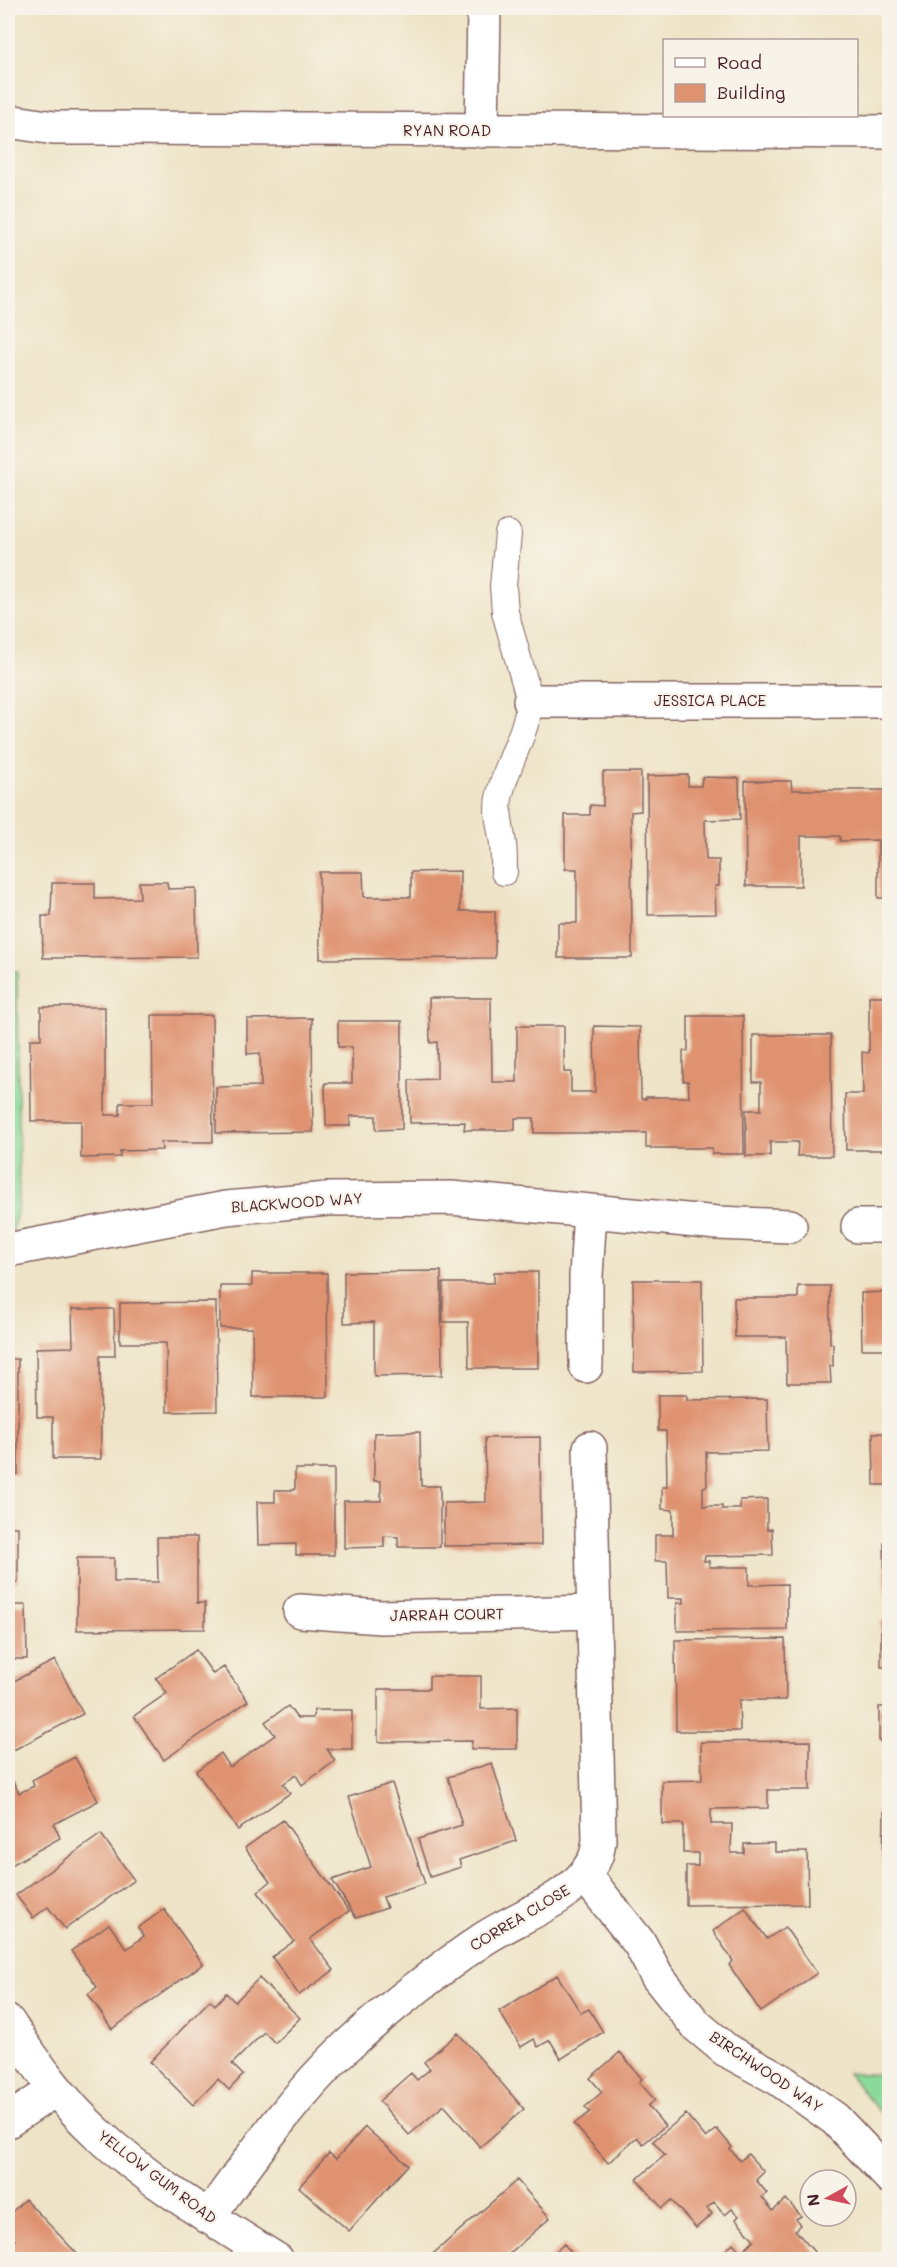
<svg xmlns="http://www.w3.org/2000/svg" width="897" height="2267" font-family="Mali,sans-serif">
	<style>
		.green { fill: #8ada99; stroke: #6a7c62; stroke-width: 1.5 }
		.building { fill: #df926f }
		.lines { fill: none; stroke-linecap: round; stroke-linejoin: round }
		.lane-casing { stroke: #836461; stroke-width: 28 }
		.street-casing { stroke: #836461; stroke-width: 36 }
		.lane { stroke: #fff; stroke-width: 26 }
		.street { stroke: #fff; stroke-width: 33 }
		.labels { text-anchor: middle; stroke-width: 4.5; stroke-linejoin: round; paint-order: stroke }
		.street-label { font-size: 15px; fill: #4a1f2b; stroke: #f7f3e8 }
	</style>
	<rect width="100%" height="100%" fill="#f7f3e8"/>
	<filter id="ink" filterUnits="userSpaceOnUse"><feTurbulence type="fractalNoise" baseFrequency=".0167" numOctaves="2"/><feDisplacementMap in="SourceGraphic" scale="12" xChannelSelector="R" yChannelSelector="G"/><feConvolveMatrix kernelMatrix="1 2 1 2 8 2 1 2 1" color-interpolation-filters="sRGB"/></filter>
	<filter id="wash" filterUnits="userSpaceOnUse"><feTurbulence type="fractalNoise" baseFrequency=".008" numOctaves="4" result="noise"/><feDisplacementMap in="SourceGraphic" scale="24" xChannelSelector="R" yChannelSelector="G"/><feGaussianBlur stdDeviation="1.35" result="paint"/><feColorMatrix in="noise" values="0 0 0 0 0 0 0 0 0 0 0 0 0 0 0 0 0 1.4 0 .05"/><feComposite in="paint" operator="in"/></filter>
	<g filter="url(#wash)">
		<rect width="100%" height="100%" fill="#eee3c6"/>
		<path class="green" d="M 8,971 L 17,971 L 19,1204 L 12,1233 L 8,1233 Z
			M 847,2073 L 889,2075 L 889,2123 Z"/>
		<g id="blocks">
			<path class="building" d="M 603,772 L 641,772 L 641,811 L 631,812 L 632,958 L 558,958 L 558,923 L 577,923 L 577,869 L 565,869 L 565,815 L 590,815 L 590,805 L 603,806 Z
				M 688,775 L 688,786 L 701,786 L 702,777 L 739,778 L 740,819 L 705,820 L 706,860 L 719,860 L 719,886 L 715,886 L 716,914 L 648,915 L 647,776 Z
				M 745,781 L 791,781 L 792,790 L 890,790 L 890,898 L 878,898 L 878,840 L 840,841 L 840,836 L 801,836 L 801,886 L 746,886 Z
				M 460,871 L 460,911 L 495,911 L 495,958 L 320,959 L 319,872 L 363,872 L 364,897 L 411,897 L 411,872 Z
				M 139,882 L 167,882 L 168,889 L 196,888 L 197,957 L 43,958 L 42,916 L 51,916 L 52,883 L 95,883 L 95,899 L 140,898 Z
				M 869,996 L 890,996 L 890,1150 L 846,1150 L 845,1094 L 863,1094 L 862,1052 L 869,1053 Z
				M 429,998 L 491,998 L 492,1082 L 517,1082 L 517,1026 L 564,1026 L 564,1072 L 571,1072 L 571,1092 L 595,1092 L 594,1026 L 640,1027 L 641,1099 L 646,1099 L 646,1097 L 689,1097 L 688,1081 L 683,1081 L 683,1051 L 688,1051 L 688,1016 L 743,1016 L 744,1154 L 712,1154 L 712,1148 L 646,1148 L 646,1133 L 534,1133 L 534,1118 L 515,1118 L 515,1130 L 464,1130 L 465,1122 L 410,1123 L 409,1080 L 437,1079 L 437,1042 L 430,1043 Z
				M 41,1007 L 105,1007 L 105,1115 L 120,1115 L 120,1103 L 153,1103 L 152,1015 L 212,1015 L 213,1142 L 161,1142 L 162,1150 L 120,1151 L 120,1157 L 81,1158 L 81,1121 L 31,1121 L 30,1039 L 41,1039 Z
				M 312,1018 L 313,1132 L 216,1133 L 216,1087 L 261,1086 L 260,1053 L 247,1054 L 247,1019 Z
				M 338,1021 L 402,1021 L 402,1129 L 376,1130 L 376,1116 L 350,1116 L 350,1126 L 326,1126 L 325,1083 L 352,1083 L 352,1047 L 338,1047 Z
				M 753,1035 L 831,1035 L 832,1156 L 797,1156 L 798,1142 L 770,1142 L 770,1156 L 746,1156 L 746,1110 L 761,1110 L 761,1082 L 753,1082 Z
				M 441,1271 L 442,1375 L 374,1376 L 374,1322 L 344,1323 L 344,1272 Z
				M 494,1272 L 538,1272 L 538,1368 L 469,1368 L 468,1322 L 443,1322 L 443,1283 L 494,1283 Z
				M 252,1273 L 327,1273 L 328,1397 L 253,1397 L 252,1328 L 220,1328 L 220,1286 L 252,1286 Z
				M 633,1280 L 702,1280 L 703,1371 L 634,1372 Z
				M 798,1286 L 830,1286 L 830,1343 L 833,1344 L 833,1366 L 830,1366 L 831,1383 L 787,1383 L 786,1337 L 735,1337 L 734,1298 L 798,1298 Z
				M 890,1292 L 890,1349 L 862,1349 L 861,1293 Z
				M 216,1302 L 217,1411 L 167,1412 L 166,1343 L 120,1343 L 120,1303 Z
				M 72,1309 L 114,1309 L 115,1356 L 100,1356 L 101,1459 L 53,1459 L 53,1417 L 37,1417 L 36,1348 L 73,1347 Z
				M 8,1359 L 18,1359 L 18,1474 L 8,1474 Z
				M 658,1395 L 687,1395 L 687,1400 L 767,1399 L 768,1451 L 706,1452 L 707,1486 L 703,1487 L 703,1506 L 722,1506 L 722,1509 L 740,1509 L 740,1500 L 767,1499 L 767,1530 L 772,1529 L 773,1555 L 705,1556 L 704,1561 L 709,1561 L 709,1567 L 749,1567 L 749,1585 L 787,1584 L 787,1630 L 677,1631 L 677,1603 L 684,1603 L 684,1598 L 668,1598 L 667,1561 L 655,1561 L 655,1535 L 673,1535 L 673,1510 L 662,1509 L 662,1487 L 667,1487 L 666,1431 L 658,1431 Z
				M 420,1432 L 421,1486 L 440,1486 L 440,1547 L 398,1547 L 398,1537 L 384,1536 L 384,1547 L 344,1548 L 344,1501 L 381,1501 L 381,1481 L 374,1481 L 374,1433 Z
				M 873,1433 L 890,1433 L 890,1485 L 874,1485 Z
				M 540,1437 L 541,1545 L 444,1546 L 444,1503 L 486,1502 L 485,1438 Z
				M 295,1469 L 334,1469 L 334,1555 L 296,1555 L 296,1544 L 258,1545 L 257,1502 L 275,1502 L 275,1490 L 295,1490 Z
				M 8,1527 L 18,1527 L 18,1582 L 8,1582 Z
				M 157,1537 L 197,1537 L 197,1603 L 205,1603 L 205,1629 L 77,1630 L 77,1558 L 114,1558 L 114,1582 L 158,1582 Z
				M 884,1543 L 890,1543 L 890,1597 L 885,1597 Z
				M 8,1605 L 26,1605 L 27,1659 L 8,1659 Z
				M 881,1621 L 890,1621 L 890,1667 L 881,1667 Z
				M 785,1639 L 786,1700 L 739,1700 L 740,1731 L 676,1731 L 675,1640 Z
				M 196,1650 L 213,1674 L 224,1667 L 248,1701 L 164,1760 L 134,1716 L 167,1693 L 156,1678 Z
				M 55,1660 L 83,1714 L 8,1753 L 8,1684 Z
				M 429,1676 L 481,1676 L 481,1709 L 517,1708 L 517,1749 L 471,1749 L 472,1741 L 378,1742 L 378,1689 L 429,1689 Z
				M 288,1706 L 297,1718 L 313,1718 L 314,1710 L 352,1710 L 352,1749 L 327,1749 L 335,1761 L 302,1785 L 296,1775 L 283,1784 L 290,1793 L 238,1830 L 196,1771 L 221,1753 L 230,1767 L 275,1735 L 265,1722 Z
				M 879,1707 L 890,1707 L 890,1755 L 887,1755 L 887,1741 L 879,1741 Z
				M 810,1741 L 810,1790 L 768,1790 L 768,1808 L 711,1809 L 711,1824 L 732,1824 L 731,1853 L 744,1853 L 744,1844 L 775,1843 L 775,1852 L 807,1852 L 808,1904 L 686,1905 L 686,1866 L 698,1866 L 698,1853 L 683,1853 L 683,1824 L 662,1824 L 662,1781 L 702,1780 L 701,1742 Z
				M 75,1757 L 98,1801 L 54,1824 L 60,1838 L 8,1867 L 8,1771 L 19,1793 L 34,1786 L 32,1780 Z
				M 492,1763 L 516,1841 L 459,1860 L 461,1867 L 430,1877 L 418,1839 L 462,1825 L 448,1777 Z
				M 392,1783 L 425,1884 L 383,1897 L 387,1908 L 356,1918 L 332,1880 L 371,1867 L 349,1797 Z
				M 884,1809 L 890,1809 L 890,1861 L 883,1861 Z
				M 283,1820 L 349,1911 L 310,1939 L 334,1970 L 299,1995 L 272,1957 L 294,1941 L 258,1892 L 270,1882 L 245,1848 Z
				M 101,1834 L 134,1880 L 65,1929 L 48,1907 L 33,1918 L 16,1895 Z
				M 745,1908 L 767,1939 L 785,1927 L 817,1973 L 761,2012 L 729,1965 L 733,1961 L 713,1931 Z
				M 164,1909 L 203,1964 L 112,2029 L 88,1994 L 97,1987 L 71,1951 L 109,1924 L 127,1949 L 144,1936 L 138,1928 Z
				M 557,1975 L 581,2013 L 589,2009 L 603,2032 L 561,2059 L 550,2040 L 538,2047 L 534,2039 L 521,2047 L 499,2011 Z
				M 259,1978 L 300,2018 L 275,2043 L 264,2032 L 232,2064 L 243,2075 L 229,2090 L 218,2079 L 193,2105 L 150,2062 L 210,2000 L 215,2005 L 226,1993 L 235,2002 Z
				M 458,2033 L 524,2109 L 480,2147 L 444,2105 L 409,2135 L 379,2101 L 411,2073 L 417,2080 L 430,2069 L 424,2062 Z
				M 620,2052 L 642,2079 L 639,2082 L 655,2100 L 648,2106 L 665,2126 L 643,2144 L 637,2137 L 608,2163 L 574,2124 L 590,2112 L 585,2107 L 602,2092 L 590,2078 Z
				M 686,2114 L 706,2138 L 717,2129 L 732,2147 L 730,2149 L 740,2161 L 748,2154 L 764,2172 L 756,2180 L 767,2193 L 762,2197 L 773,2211 L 786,2199 L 801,2216 L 796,2219 L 800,2225 L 795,2230 L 816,2254 L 810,2260 L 720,2260 L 718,2257 L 733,2243 L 741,2252 L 754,2240 L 736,2219 L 739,2216 L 732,2209 L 725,2215 L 714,2202 L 707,2208 L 712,2214 L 696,2228 L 671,2200 L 662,2208 L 637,2179 L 665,2155 L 653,2141 Z
				M 365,2127 L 408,2165 L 349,2231 L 299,2187 L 329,2153 L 336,2159 Z
				M 517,2180 L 550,2218 L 502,2260 L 426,2260 Z
				M 25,2199 L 83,2260 L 8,2260 L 8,2247 L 15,2240 L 8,2232 L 8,2216 Z
				M 564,2244 L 578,2260 L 546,2260 Z"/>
		</g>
	</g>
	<g filter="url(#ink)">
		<use href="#blocks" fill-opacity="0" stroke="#836461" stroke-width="1.5"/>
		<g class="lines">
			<g class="lane-casing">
				<path id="lane" d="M 504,872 C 504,862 504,853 503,844 C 501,828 496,814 499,798 C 506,764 526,735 530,701 L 505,612 L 503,586 L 508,534"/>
			</g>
			<g class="street-casing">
				<path id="street" d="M 8,121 L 54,128 L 114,128 L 890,132
					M 482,131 L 484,8
					M 530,701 L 890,701
					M 858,1226 L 890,1226
					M 8,1250 L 226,1208 L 328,1199 L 451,1198 L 718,1223 L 790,1226
					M 586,1366 L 586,1276 L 590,1211
					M 300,1611 L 381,1617 L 594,1612
					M 585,1875 L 640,1944 L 657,1976 L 696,2025 L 726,2050 L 779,2079 L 835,2119 L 890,2177
					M 8,2022 C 34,2061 62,2101 97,2133 C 151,2183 215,2221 277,2260
					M 8,2121 L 56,2089
					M 208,2217 C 251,2158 293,2097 346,2047 C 387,2009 433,1974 479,1942 C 514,1917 572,1901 593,1862 C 597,1856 598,1848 599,1840 L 590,1448"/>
			</g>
			<use href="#lane" class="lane"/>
			<use href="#street" class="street"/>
		</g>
	</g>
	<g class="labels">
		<g class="street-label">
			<text x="447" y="136">RYAN ROAD</text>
			<text x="710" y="706">JESSICA PLACE</text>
			<text transform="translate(297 1203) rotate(-4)" y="5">BLACKWOOD WAY</text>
			<text transform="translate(447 1615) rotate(-1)" y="5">JARRAH COURT</text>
			<text transform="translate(520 1918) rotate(-31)" y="5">CORREA CLOSE</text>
			<text transform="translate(766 2072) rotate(34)" y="5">BIRCHWOOD WAY</text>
			<text transform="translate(157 2177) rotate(37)" y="5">YELLOW GUM ROAD</text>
		</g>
	</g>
	<rect width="897" height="2267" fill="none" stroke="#f7f3e8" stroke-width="30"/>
	<rect x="663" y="39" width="195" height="78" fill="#f7f3e8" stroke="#b29e9c" stroke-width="1.5"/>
	<rect x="675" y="58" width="30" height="9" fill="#ffffff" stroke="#b29e9c" stroke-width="1.5"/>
	<text x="717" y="69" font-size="18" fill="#4a1f2b">Road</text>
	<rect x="675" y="84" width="30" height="18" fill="#df926f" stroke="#b29e9c" stroke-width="1.5"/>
	<text x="717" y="99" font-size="18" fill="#4a1f2b">Building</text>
	<g transform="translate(828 2198) rotate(262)"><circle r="28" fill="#f7f3e8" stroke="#b29e9c" stroke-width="1.5"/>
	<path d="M0-4.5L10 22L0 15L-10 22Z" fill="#d1495b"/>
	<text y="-9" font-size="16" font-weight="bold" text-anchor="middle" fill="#4a1f2b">N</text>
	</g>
</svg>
